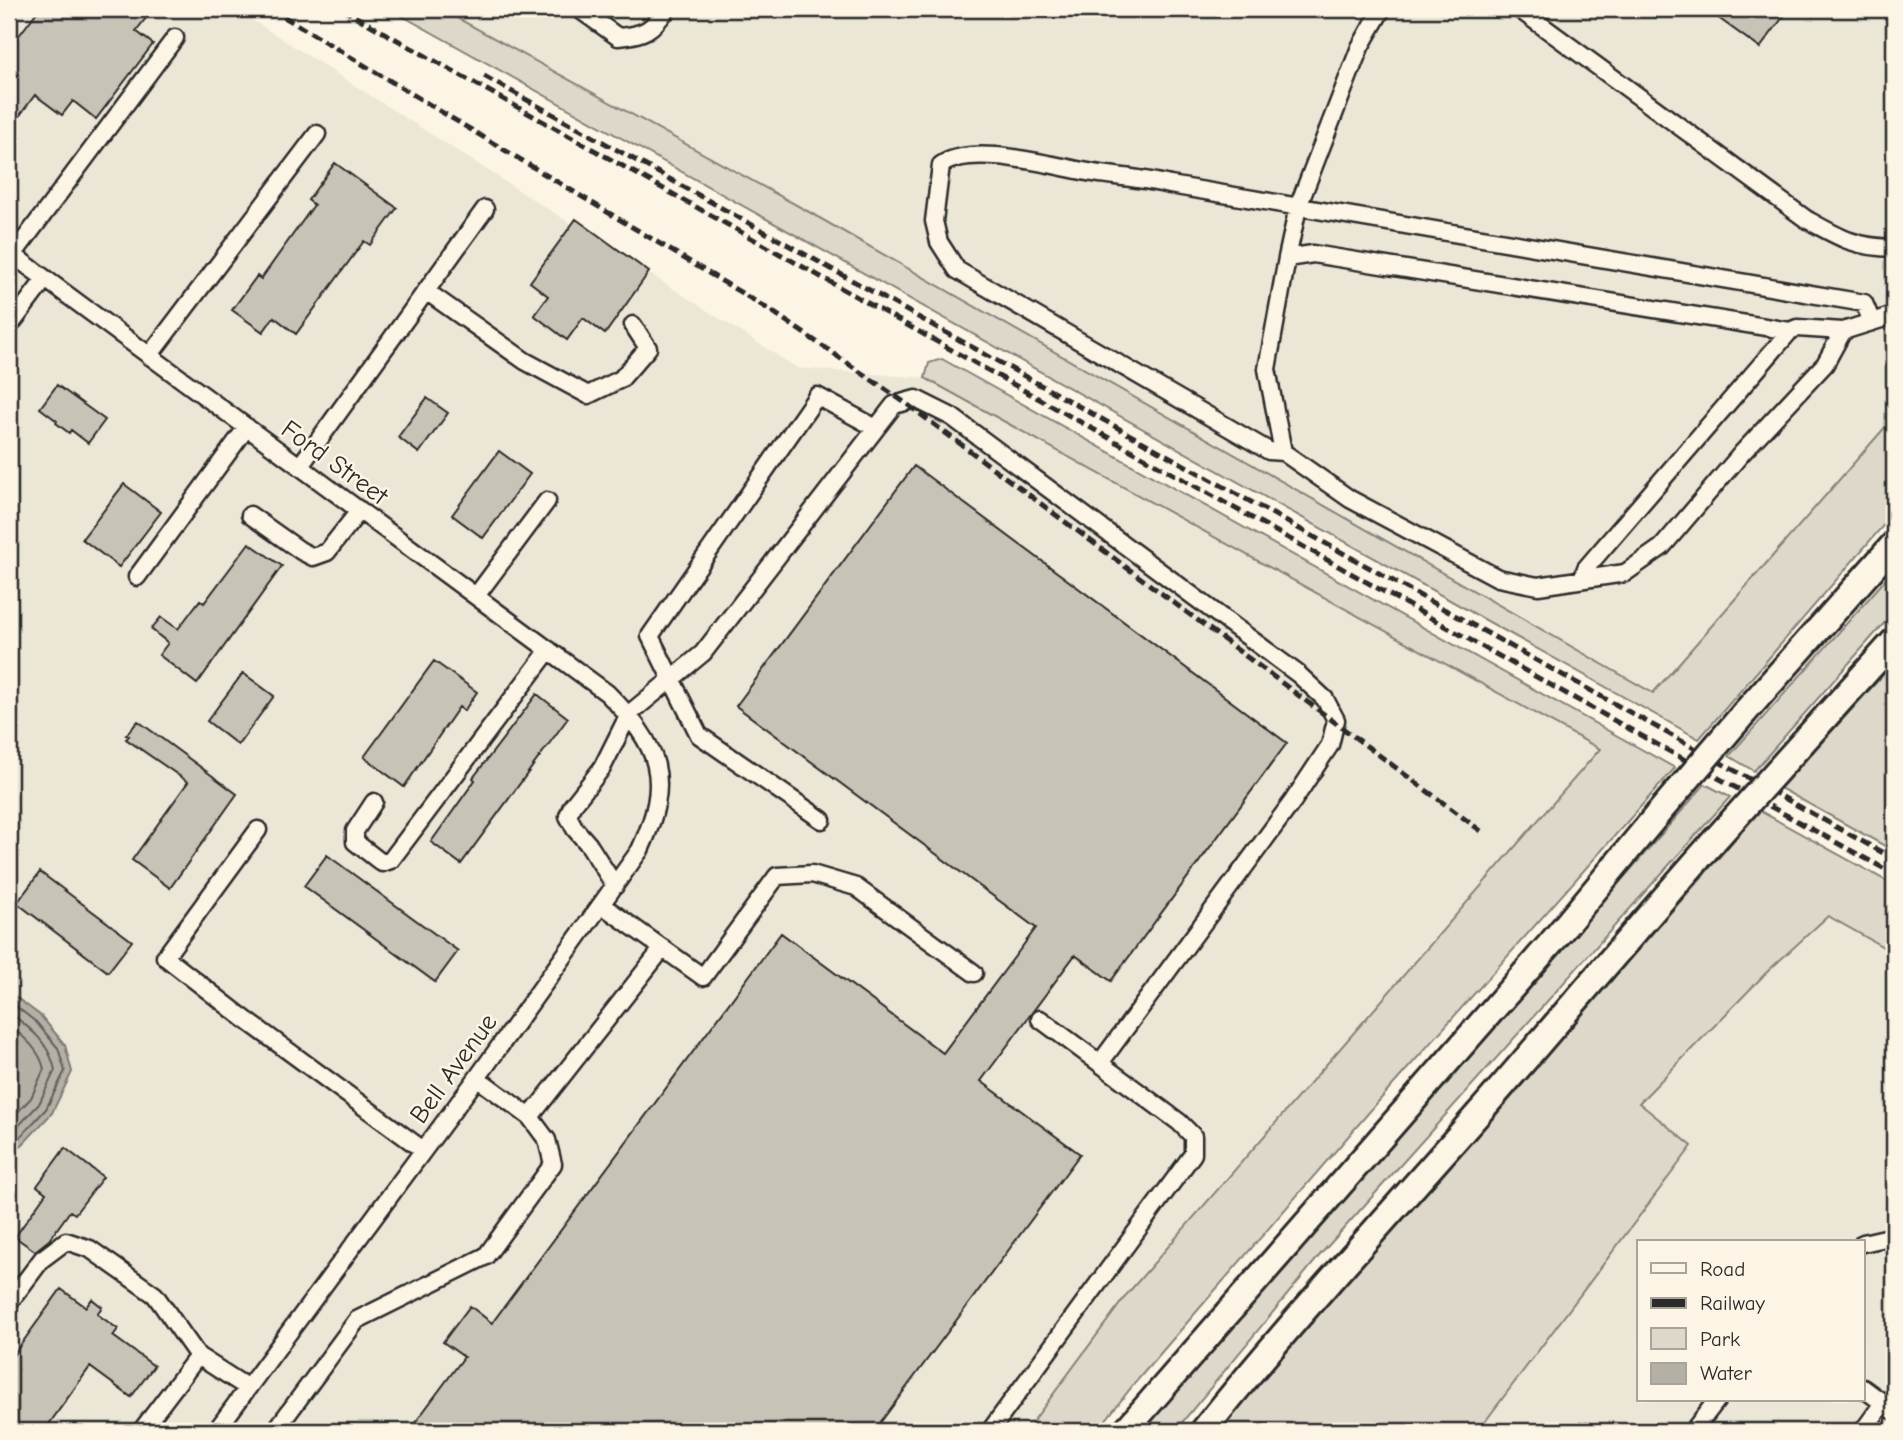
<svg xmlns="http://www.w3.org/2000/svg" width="1903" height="1440" font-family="'Comic Neue',sans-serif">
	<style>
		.built { fill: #ece6d7; fill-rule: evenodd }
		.green { fill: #ded8ca; stroke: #84827a; stroke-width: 2 }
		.water { fill: #b4b0a5; stroke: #7d7b74; stroke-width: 2 }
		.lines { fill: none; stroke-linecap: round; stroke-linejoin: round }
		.shore { stroke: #62605c; stroke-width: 2 }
		.building { fill: #c8c3b7; stroke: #2b2b2b; stroke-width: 2 }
		.minor-casing { stroke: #2b2b2b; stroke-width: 21 }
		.highway-casing { stroke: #2b2b2b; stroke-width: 30 }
		.minor { stroke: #fcf5e5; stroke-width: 16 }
		.highway { stroke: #fcf5e5; stroke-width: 24 }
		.rail { stroke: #2b2b2b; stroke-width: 5; stroke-dasharray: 10 5; stroke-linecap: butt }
		.highway-bridge-casing { stroke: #2b2b2b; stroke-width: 30; stroke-linecap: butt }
		.highway-bridge { stroke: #fcf5e5; stroke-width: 24 }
		.labels { text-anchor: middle; stroke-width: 5; stroke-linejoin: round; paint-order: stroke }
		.street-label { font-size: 26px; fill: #2b2b2b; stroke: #fcf5e5 }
	</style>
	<rect width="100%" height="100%" fill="#fcf5e5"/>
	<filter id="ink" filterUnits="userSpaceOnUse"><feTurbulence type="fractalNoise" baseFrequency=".0143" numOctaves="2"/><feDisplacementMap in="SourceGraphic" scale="14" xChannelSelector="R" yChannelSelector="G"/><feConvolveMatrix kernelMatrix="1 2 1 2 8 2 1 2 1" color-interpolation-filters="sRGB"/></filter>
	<g filter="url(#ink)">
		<path class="built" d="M 9,9 L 235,9 L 797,368 L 925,378 L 1600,748 L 1129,1293 L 1026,1431 L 9,1431 Z
			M 441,9 L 1894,9 L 1894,417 L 1653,693 L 809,212 Z
			M 1818,894 L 1894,936 L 1894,1431 L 1478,1431 L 1692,1147 L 1638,1103 L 1767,972 ZM 1639,1242 L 1863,1242 L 1863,1400 L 1639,1400 Z"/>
		<path class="green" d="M 390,9 L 441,9 L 809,212 L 1653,693 L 1894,417 L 1894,513 L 1699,739 Z
			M 942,359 L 1675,768 L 1377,1103 L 1134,1384 L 1097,1431 L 1026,1431 L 1128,1293 L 1600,749 L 925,378 L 929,363 Z
			M 1894,570 L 1894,612 L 1754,771 L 1729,756 Z
			M 1894,663 L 1894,851 L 1780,788 Z
			M 1705,784 L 1730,797 L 1320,1255 L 1175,1431 L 1142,1431 Z
			M 1760,811 L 1894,885 L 1894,953 L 1828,916 L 1767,972 L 1639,1103 L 1692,1146 L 1478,1431 L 1218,1431 L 1463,1148 Z"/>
		<path class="water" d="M 9,992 L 41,1016 L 65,1045 L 72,1072 L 52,1113 L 9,1159 Z"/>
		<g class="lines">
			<path class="shore" d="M 9,1001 L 36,1022 L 58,1048 L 65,1071 L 46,1109 L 9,1149
				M 9,1012 C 31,1029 49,1042 55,1070 L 39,1104 L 9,1136
				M 9,1025 C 24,1037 40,1050 44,1069 L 31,1098 L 9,1121"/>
		</g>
		<path class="building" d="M 39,9 L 153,9 L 136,31 L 153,44 L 96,119 L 73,101 L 62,115 L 35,95 L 9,130 L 9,49 Z
			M 1706,9 L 1789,9 L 1760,48 Z
			M 335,163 L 397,208 L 370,245 L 364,241 L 296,334 L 274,317 L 263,332 L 232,310 L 257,276 L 261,279 L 314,205 L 308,200 Z
			M 576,219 L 649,272 L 605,334 L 583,318 L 567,340 L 534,315 L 548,296 L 530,282 Z
			M 57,385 L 105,420 L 88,443 L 71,430 L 69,433 L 56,423 L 57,421 L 40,408 Z
			M 427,398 L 448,413 L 419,453 L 398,437 Z
			M 499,451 L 530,474 L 483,538 L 452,515 Z
			M 914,466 L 1287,743 L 1111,981 L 1075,955 L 981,1081 L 1080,1154 L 874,1431 L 409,1431 L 464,1357 L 443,1342 L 470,1306 L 492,1323 L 781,933 L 943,1053 L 1036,928 L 736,706 Z
			M 124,484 L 161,512 L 119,567 L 82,539 Z
			M 249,543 L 282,566 L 197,684 L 159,655 L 168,643 L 151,629 L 161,617 L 178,629 L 200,600 L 204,603 Z
			M 434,661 L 477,692 L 464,711 L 459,707 L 404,787 L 364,757 Z
			M 243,673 L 274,696 L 238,745 L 207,721 Z
			M 537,694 L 568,718 L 461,864 L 431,842 L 475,780 L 473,778 Z
			M 138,721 L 237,794 L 170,888 L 132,860 L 188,782 L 126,739 L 129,736 L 126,735 Z
			M 327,855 L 458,951 L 435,982 L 304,886 Z
			M 40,872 L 132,941 L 108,972 L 17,903 Z
			M 65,1148 L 103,1177 L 75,1214 L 70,1211 L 49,1240 L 35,1251 L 15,1237 L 46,1193 L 37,1186 Z
			M 61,1289 L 86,1307 L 92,1299 L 102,1307 L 97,1314 L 118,1329 L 113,1336 L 154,1366 L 131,1397 L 90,1367 L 44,1431 L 9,1431 L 9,1361 Z"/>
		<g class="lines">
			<g class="minor-casing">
				<path id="minor" d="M 579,9 L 618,37 C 644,35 652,30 667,9
					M 1519,9 L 1806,219 C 1840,238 1854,247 1894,248
					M 9,252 L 607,693 C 660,746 673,779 640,850 L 477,1078 L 216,1431
					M 13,255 L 175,38
					M 1287,258 L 1298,207 L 1360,47 L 1382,9
					M 426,291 L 525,361 L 588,395 L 621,379 L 648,348 L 633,325
					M 9,327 L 45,279
					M 1843,331 L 1825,364 L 1742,453 L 1662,547 L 1625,573 L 1538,586 L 1498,578 L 1350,499 L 1283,452 L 1269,451 L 957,270 L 939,242 L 934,221 L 941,165 C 974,141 1061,169 1100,174 C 1124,177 1146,179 1170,185 L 1864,303 L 1872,322
					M 149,356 L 317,134
					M 1283,452 L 1267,369 L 1287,258 L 1313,254 L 1790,331 L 1797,328 L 1843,331 L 1894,315
					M 300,466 L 485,209
					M 250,515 L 301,551 L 313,557 L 327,552 L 360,510
					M 137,577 L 247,427
					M 1582,579 L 1586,568 L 1790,331
					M 476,596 L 547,501
					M 374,802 L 355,831 L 355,842 L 382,863 L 391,860 L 549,650
					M 822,820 L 699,735 L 650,636 L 817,396 L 876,428
					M 258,830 L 165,957 L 242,1017 L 423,1150
					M 615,886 L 589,845 L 575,829 L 568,816 L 572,806 L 602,768 L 629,714 L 703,653 L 894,405 L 916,399 L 952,417 L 1298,674 L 1325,699 L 1336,720 L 1330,745 L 1293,801 L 1100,1063
					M 602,905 L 703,977 L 777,876 L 812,874 L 856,887 L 974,973
					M 530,1117 L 663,948
					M 1863,1243 L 1894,1236
					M 9,1303 L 42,1259 L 66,1241 L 90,1249 L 155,1295 L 198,1356
					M 1863,1388 L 1894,1411
					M 141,1431 L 198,1356 L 248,1388
					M 275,1431 L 357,1320 L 486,1256 L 553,1164 L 547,1140 L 530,1117 L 477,1078
					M 990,1431 L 1193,1154 L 1193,1136 L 1179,1122 L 1040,1019
					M 1693,1431 L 1717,1400
					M 1863,1431 L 1883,1403"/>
			</g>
			<g class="highway-casing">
				<path id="highway" d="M 1745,712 L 1894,544
					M 1803,742 L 1894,641
					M 1125,1431 L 1551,943 L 1657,815
					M 1203,1431 C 1290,1322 1386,1219 1478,1114 C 1557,1024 1634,931 1714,841"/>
			</g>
			<use href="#minor" class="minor"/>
			<use href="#highway" class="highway"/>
			<path class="rail" d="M 271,9 L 773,312 L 904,402 L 1481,831
				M 342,9 L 1667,750 L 1894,874
				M 484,76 L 1894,859"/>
			<g class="highway-bridge-casing">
				<path id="highway-bridge" d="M 1657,815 L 1745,712
					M 1714,841 L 1803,742"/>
			</g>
			<use href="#highway-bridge" class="highway-bridge"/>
		</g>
	</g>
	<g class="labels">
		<g class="street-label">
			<text transform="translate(335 462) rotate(36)" y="9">Ford Street</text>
			<text transform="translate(453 1068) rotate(-54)" y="9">Bell Avenue</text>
		</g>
	</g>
	<rect width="1903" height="1440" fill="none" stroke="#fcf5e5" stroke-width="35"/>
	<rect x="18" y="18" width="1868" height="1405" fill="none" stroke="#2b2b2b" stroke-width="2.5" filter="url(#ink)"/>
	<rect x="1637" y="1240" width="228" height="161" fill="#fcf5e5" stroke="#a8a49b" stroke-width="2"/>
	<rect x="1651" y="1263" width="35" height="10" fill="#fcf5e5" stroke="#a8a49b" stroke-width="2"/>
	<text x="1700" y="1276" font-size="21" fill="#2b2b2b">Road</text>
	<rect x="1651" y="1298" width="35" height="10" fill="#2b2b2b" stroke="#a8a49b" stroke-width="2"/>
	<text x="1700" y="1310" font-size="21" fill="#2b2b2b">Railway</text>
	<rect x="1651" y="1328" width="35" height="21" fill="#ded8ca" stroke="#a8a49b" stroke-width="2"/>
	<text x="1700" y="1346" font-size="21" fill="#2b2b2b">Park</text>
	<rect x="1651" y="1363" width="35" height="21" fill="#b4b0a5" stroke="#a8a49b" stroke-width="2"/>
	<text x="1700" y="1380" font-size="21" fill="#2b2b2b">Water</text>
</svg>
